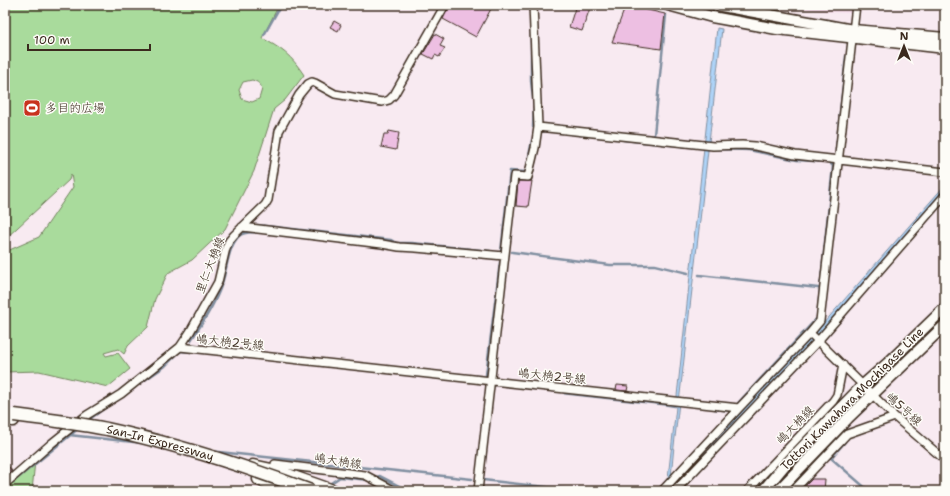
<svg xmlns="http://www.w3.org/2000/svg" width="950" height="496" font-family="'Shantell Sans','Klee One',sans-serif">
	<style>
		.built { fill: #f5ddec }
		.green { fill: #a9db9c; stroke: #72825d; fill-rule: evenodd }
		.water { fill: #aed3f7; stroke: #808fa0 }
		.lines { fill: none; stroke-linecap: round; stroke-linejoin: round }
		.stream { stroke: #808fa0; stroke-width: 2.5 }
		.building { fill: #edbfe2; stroke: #3b2a1e }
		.street-casing { stroke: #3b2a1e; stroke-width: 10 }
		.primary-casing { stroke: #3b2a1e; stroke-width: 13 }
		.highway-casing { stroke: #3b2a1e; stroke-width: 15 }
		.street { stroke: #fdfcf7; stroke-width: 7 }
		.primary { stroke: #fdfcf7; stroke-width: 10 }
		.highway { stroke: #fdfcf7; stroke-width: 12 }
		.highway-bridge-casing { stroke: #3b2a1e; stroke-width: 15; stroke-linecap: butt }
		.highway-bridge { stroke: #fdfcf7; stroke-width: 12 }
		.labels { text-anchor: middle; stroke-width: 3; stroke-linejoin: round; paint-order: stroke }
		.poi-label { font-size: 12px; fill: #3b2a1e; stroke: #fdfcf7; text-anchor: start }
		.street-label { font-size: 12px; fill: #3b2a1e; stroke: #fdfcf7 }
	</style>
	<rect width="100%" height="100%" fill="#f8eaf1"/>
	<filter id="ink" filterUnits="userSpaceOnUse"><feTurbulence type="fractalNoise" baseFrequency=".025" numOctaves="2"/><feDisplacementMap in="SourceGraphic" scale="8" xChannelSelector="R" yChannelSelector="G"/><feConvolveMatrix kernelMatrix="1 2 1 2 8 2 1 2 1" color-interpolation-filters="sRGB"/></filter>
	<g filter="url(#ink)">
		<path class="built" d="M 776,5 L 850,5 L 850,13 L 830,12 Z"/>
		<path class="green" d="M 5,5 L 279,5 L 262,38 C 282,49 291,55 304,75 L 285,100 L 274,109 L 254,171 L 225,229 L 192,260 L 168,273 L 155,299 L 148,327 L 128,346 L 124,354 L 118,349 L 104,353 L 106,356 L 118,353 L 130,369 L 108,387 L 39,371 L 5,372 L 5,252 L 39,237 L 73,187 L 71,174 L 69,180 L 5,239 ZM 252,80 C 258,82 260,83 262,89 L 259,99 L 252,102 L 242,99 L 239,90 L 243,82 Z
			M 35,461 L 32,491 L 5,491 L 5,487 Z"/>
		<path class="water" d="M 717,28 L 722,29 L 674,446 L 671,477 L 668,478 L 676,407 L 664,405 L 564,394 L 564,392 L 666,403 L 676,405 Z
			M 945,185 L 945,190 L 814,341 L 674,491 L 667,491 L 809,338 L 815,333 Z"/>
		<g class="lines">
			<path class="stream" d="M 529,5 L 530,11
				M 531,34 L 531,81 L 534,106 L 533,127
				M 264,35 L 281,5
				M 654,135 L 666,15
				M 623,140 L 712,149
				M 717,149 L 749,150 L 797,160 L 829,162 L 833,166 L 817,318 L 738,403
				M 836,150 L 846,56
				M 531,180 L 539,144 L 540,132 L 545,131
				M 257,225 L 391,240 L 396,243 L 412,243 L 490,251
				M 501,252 L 510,171 L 526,172 L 532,140
				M 512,252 L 610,265 L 655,265 L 688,273
				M 699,275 L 818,288
				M 191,340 C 202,324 216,302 222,283 C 227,270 228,246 239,236 C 244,231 253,233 260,232
				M 486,375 L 500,262
				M 136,386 L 164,367 L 180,351 L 191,352
				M 714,409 L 732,411
				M 87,421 L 109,405
				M 69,435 L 143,443
				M 845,442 L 831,458 L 869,491
				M 210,451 L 472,479
				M 373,478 L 380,476 L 409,491
				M 483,480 L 582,491
				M 13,482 L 79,428
				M 331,487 L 331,483 L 340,477 L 369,480"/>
		</g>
		<path class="building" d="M 450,5 L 493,5 L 476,37 L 443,19 Z
			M 576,5 L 591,5 L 582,31 L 569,27 Z
			M 626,5 L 665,14 L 661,49 L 612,42 Z
			M 334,21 L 341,25 L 338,31 L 330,27 Z
			M 435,34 L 444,39 L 440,46 L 445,48 L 439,57 L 435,55 L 433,59 L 423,54 Z
			M 389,131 L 399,133 L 396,150 L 381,147 L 384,134 L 388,134 Z
			M 518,181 L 532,181 L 528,207 L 516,206 Z
			M 617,385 L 628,386 L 627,391 L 616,390 Z
			M 5,462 L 12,471 L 5,477 Z
			M 812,479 L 825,479 L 824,491 L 805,491 L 806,485 Z"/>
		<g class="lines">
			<g class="street-casing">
				<path id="street" d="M 538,127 L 713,146 L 742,145 L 755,146 L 795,155 L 945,172
					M 242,227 L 382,244 L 399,247 L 416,248 L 504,256
					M 810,333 L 820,321 L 856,5
					M 180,347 L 739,408 L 810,333 L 895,417 L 945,460
					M 275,464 L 365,475 L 395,491
					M 5,484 L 52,443 L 87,415 L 121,394 L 180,347 L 190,332 L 218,282 L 226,248 L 229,241 L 234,235 L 265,205 L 268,200 L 279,131 L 299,95 L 308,84 L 312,82 L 315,83 L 335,94 L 382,102 L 389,100 L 394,95 L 445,5
					M 478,491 L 514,176 L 528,177 L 535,148 L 538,127 L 533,5
					M 662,491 L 739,408
					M 675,491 L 818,341 L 945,195
					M 747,491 L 833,401 L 837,395 L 843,365
					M 793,491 L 847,434 L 895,417"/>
			</g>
			<g class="primary-casing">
				<path id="primary" d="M 668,5 L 712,17 L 777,29 L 945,48
					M 716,5 L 853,30 L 945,38
					M 763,491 L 783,467 L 863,385 L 888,363 L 945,308
					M 778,491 L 848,418 L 945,325"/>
			</g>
			<g class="highway-casing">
				<path id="highway" d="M 5,419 L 13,420
					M 253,466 L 276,471 L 333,491
					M 259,479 L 287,491"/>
			</g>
			<use href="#street" class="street"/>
			<use href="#primary" class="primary"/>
			<use href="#highway" class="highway"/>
			<g class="highway-bridge-casing">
				<g id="highway-bridge">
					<path id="s1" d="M 14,415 C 45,419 76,423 107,429 C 176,444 245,466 311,491"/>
				</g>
			</g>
			<use href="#highway-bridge" class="highway-bridge"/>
		</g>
	</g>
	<defs>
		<g id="stadium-square" transform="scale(0.9)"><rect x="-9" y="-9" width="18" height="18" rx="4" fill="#c8321e" stroke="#fdfcf7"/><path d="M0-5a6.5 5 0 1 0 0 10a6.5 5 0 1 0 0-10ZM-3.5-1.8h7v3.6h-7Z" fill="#fff"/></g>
	</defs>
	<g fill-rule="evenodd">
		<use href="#stadium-square" x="32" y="108"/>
	</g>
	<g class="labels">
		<g class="poi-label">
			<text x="45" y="112">多目的広場</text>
		</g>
		<g class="street-label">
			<text transform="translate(210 265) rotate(-69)" y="4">里仁大桷線</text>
			<text transform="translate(230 342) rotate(6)" y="4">嶋大桷2号線</text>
			<text transform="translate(552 376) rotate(6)" y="4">嶋大桷2号線</text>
			<text transform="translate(852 399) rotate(-45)" y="4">Tottori Kawahara Mochigase Line</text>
			<text transform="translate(904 409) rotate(42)" y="4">嶋5号線</text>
			<text transform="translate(795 425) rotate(-46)" y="4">嶋大桷線</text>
			<text dy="4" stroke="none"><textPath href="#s1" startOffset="149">San-In Expressway</textPath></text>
			<text transform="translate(338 461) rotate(8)" y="4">嶋大桷線</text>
		</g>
	</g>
	<rect width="950" height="496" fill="none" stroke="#fdfcf7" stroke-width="20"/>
	<rect x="10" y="10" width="930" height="476" fill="none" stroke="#3b2a1e" stroke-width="1.5" filter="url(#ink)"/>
	<g transform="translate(904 46)" stroke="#fdfcf7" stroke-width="3" paint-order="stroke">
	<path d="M0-3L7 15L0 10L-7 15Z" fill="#3b2a1e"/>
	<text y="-6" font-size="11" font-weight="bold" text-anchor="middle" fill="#3b2a1e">N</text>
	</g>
	<path d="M28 44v6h122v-6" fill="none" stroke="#3b2a1e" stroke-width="2"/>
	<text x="34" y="44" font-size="12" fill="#3b2a1e" stroke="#fdfcf7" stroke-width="3" paint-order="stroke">100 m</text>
</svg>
